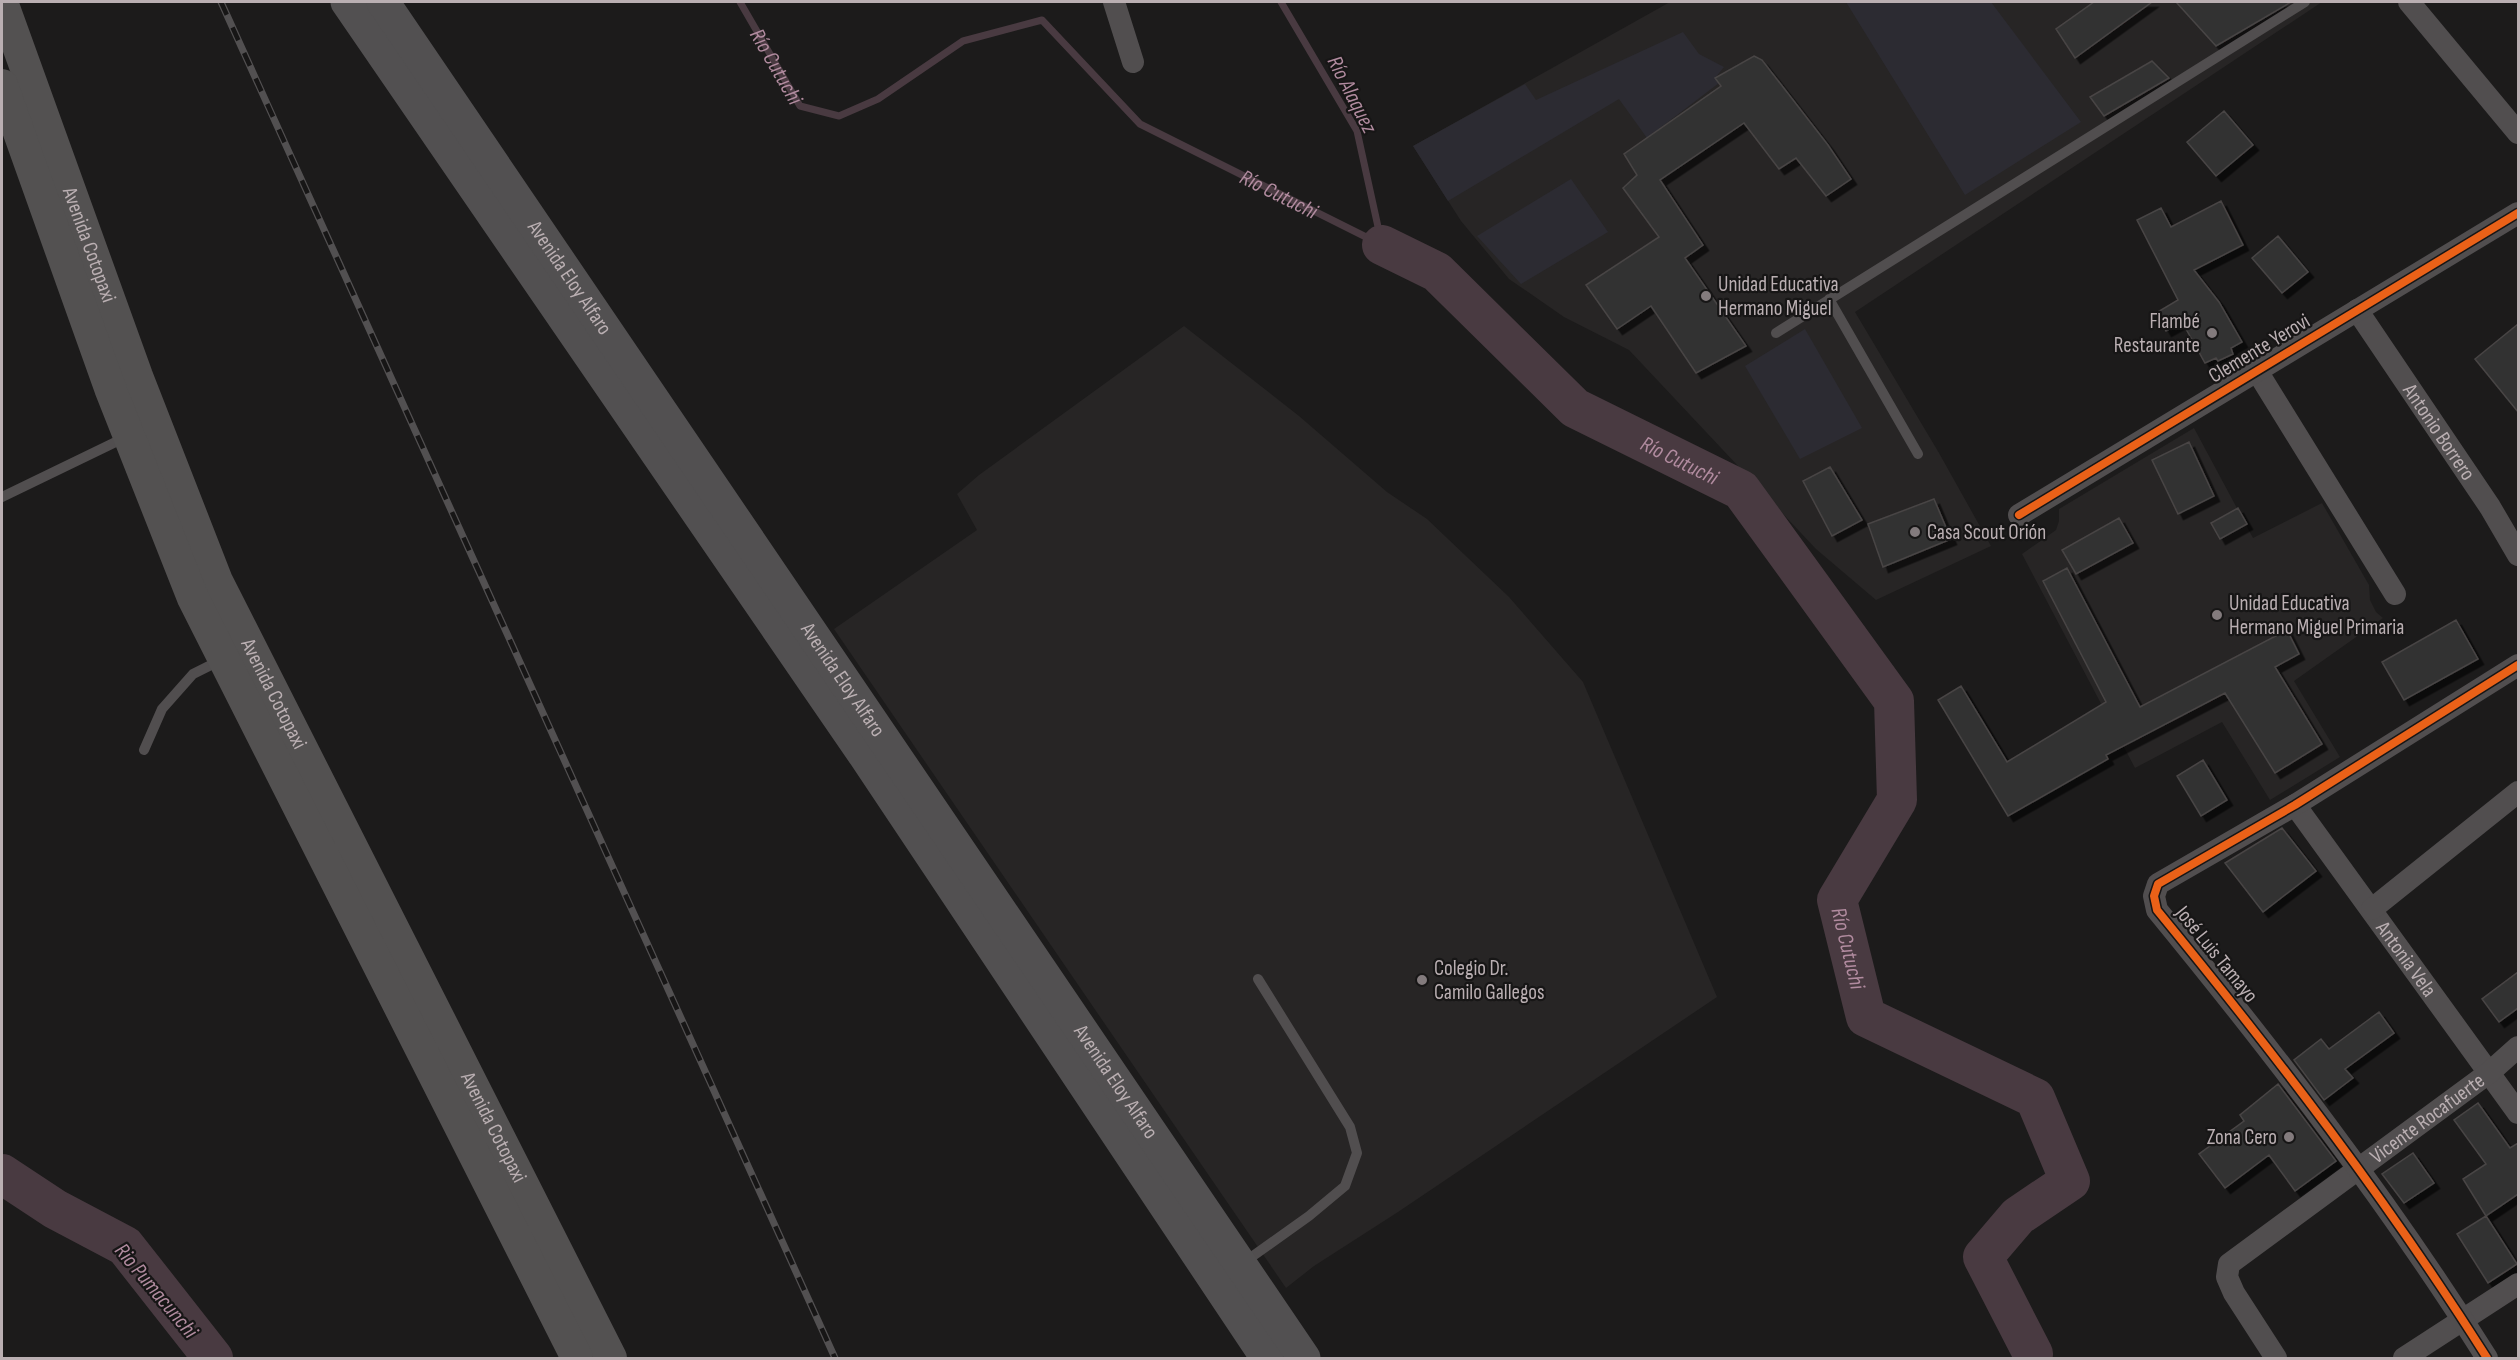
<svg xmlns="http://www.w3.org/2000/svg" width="2520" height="1360" font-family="'Sofia Sans Condensed',sans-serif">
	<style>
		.built { fill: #272525 }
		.green { fill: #2c2b32 }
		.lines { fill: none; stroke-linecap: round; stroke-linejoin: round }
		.stream { stroke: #493a41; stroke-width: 7 }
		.river { stroke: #493a41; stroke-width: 40 }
		.building { fill: #333; stroke: #484545; stroke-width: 1.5; filter: url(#shadow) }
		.lane { stroke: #514e4f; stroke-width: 10 }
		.street { stroke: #514e4f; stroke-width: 22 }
		.secondary { stroke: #535151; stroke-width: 32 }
		.primary { stroke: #525051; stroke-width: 33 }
		.rail-casing { stroke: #525051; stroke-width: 7 }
		.rail { stroke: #171616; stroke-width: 4.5; stroke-dasharray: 14; stroke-linecap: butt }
		.cycleway-casing { stroke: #171616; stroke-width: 11 }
		.cycleway { stroke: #ea6118; stroke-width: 8 }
		.poi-dot { fill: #837b7d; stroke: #171616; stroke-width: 2 }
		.labels { text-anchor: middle; stroke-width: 4.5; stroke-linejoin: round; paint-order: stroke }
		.street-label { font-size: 21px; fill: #baafb2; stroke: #171616 }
		.poi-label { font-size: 21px; fill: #baafb2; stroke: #171616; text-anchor: start }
		.water-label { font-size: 22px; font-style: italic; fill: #b18b9f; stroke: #171616 }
	</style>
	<defs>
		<filter id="shadow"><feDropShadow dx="5.5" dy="5.5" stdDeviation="0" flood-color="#0009"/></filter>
	</defs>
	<rect width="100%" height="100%" fill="#1c1b1b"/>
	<path class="built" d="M 1670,2 L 2322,2 L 1855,312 L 1939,453 L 1991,546 L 1876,600 L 1816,549 L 1629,350 L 1564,317 L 1509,279 L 1461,221 L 1413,146 Z
		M 1184,326 L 1299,416 L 1387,492 L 1427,519 L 1509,597 L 1583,682 L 1717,997 L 1398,1212 L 1314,1266 L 1286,1288 L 834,629 L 977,530 L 957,494 L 979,475 Z
		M 2194,428 L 2253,538 L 2322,503 L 2369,585 L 2370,600 L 2376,612 L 2383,618 L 2294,681 L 2340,757 L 2270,800 L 2222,722 L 2135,768 L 2022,554 L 2056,530 L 2059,521 L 2059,509 Z"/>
	<path class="green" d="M 1846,2 L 1991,2 L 2081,122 L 1965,195 Z
		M 1683,32 L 1699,54 L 1724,67 L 1715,78 L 1719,83 L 1647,138 L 1619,99 L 1448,201 L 1413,146 L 1525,84 L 1536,100 Z
		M 1571,179 L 1608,232 L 1521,284 L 1477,236 Z
		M 1805,329 L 1862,428 L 1800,459 L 1745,366 Z"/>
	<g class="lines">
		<g class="stream">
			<path id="s1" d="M 740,2 L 800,106 L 839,116 L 878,99 L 963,41 L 1042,20 L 1140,124 L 1382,245"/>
			<path d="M 1281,2 L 1357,131 L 1382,245"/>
		</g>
		<g class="river">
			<path id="s2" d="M 1382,245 L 1437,272 L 1575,408 L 1741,490 L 1894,701 L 1897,800 L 1837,900 L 1866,1017 L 2035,1098 L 2070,1181 L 2018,1216 L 1983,1257 L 2033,1354 L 2032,1358"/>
			<path d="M 2,1174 L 55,1209 L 125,1246 L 213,1358"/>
		</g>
	</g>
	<path class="building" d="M 2094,2 L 2152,2 L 2075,58 L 2056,29 Z
		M 2176,2 L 2291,2 L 2216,46 Z
		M 1754,56 L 1762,60 L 1828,145 L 1851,179 L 1826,196 L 1796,158 L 1779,169 L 1744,123 L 1660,180 L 1703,245 L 1685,258 L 1746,346 L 1696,373 L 1651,306 L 1617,329 L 1586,285 L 1659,237 L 1623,188 L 1637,175 L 1624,154 L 1721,86 L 1715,78 Z
		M 2152,61 L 2169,78 L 2104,116 L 2090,97 Z
		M 2224,111 L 2253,145 L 2216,176 L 2187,142 Z
		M 2221,201 L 2243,245 L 2194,270 L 2219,302 L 2242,342 L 2231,348 L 2233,354 L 2218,361 L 2216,358 L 2205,363 L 2182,322 L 2166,331 L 2156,313 L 2178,300 L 2137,220 L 2161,208 L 2171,227 Z
		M 2278,236 L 2308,272 L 2282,293 L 2252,258 Z
		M 2518,324 L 2518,412 L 2475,359 Z
		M 2189,442 L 2214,496 L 2178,514 L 2152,460 Z
		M 1830,467 L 1862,520 L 1832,536 L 1803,481 Z
		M 1934,499 L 1951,539 L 1883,567 L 1868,524 Z
		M 2238,508 L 2247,524 L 2220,539 L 2211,523 Z
		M 2119,518 L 2133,543 L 2076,574 L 2062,550 Z
		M 2067,568 L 2140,707 L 2287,630 L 2299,654 L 2275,667 L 2322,744 L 2275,773 L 2225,693 L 2106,755 L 2108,759 L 2008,816 L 1938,700 L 1961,686 L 2007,762 L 2106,702 L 2043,581 Z
		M 2456,620 L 2478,659 L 2404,700 L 2382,662 Z
		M 2203,760 L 2227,800 L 2201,816 L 2177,776 Z
		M 2282,828 L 2316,871 L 2263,912 L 2225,863 Z
		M 2518,972 L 2518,1008 L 2499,1022 L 2482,999 Z
		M 2379,1012 L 2394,1033 L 2345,1069 L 2353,1078 L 2324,1100 L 2294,1060 L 2321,1039 L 2329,1049 Z
		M 2278,1084 L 2336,1161 L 2295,1191 L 2269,1155 L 2225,1188 L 2199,1154 L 2244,1121 L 2240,1115 Z
		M 2478,1103 L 2510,1148 L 2518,1143 L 2518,1194 L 2486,1216 L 2517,1264 L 2488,1283 L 2457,1234 L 2486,1216 L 2463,1179 L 2486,1164 L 2454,1120 Z
		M 2413,1153 L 2434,1183 L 2404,1203 L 2382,1174 Z"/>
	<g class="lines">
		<path class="lane" d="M 1829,299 L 1918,454
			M 1776,333 L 2305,2
			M 2,497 L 126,437
			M 144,750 L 162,709 L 193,674 L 221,660
			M 1243,1263 L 1309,1216 L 1345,1186 L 1357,1153 L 1350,1127 L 1258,979"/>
		<g class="street">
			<path d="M 1114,2 L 1133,62"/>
			<path d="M 2409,2 L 2518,133"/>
			<path id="s3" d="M 2357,310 L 2490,507 L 2518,555"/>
			<path d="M 2257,371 L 2395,594"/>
			<path d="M 2019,515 L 2518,213"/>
			<path id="s4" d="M 2295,805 L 2518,1113"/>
			<path d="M 2372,909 L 2518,792"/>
			<path id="s5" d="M 2276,1358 L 2234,1293 L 2227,1277 L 2229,1264 L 2490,1072 L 2518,1047"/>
			<path d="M 2404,1358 L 2518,1284"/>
			<path d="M 2487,1358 C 2388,1201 2275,1054 2157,910 L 2154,896 L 2158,884 L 2295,805 L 2518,665"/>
		</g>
		<g class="secondary">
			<path id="s6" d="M 2,2 L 137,376 L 217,581 L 611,1358"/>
			<path d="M 2,85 L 110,388 L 193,598 L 577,1358"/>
		</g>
		<g class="primary">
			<path d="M 347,2 L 865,756 L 1267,1358"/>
			<path id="s7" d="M 383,2 L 1304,1358"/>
		</g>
		<g class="rail-casing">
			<path id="rail" d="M 221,2 L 835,1358"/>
		</g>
		<use href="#rail" class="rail"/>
		<g class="cycleway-casing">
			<path id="cycleway" d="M 2019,515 L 2518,213
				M 2487,1358 C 2388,1201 2275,1054 2157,910 L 2154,896 L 2158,884 L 2295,805 L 2518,665"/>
		</g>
		<use href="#cycleway" class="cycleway"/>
	</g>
	<g class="poi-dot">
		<circle cx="1706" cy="296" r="6"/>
		<circle cx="2212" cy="333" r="6"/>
		<circle cx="1915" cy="532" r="6"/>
		<circle cx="2217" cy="615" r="6"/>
		<circle cx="1422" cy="980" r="6"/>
		<circle cx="2289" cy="1137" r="6"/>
	</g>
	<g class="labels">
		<g class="street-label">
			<text dy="7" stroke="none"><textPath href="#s6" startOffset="258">Avenida Cotopaxi</textPath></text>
			<text dy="7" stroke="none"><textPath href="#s7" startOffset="333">Avenida Eloy Alfaro</textPath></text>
			<text transform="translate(2259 348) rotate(-31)" y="7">Clemente Yerovi</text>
			<text dy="7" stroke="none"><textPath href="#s3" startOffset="147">Antonio Borrero</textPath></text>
			<text dy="7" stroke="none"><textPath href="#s7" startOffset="819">Avenida Eloy Alfaro</textPath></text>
			<text dy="7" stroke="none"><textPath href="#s6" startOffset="744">Avenida Cotopaxi</textPath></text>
			<text transform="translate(2217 954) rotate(51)" y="7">José Luis Tamayo</text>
			<text dy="7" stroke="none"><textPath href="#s4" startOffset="190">Antonia Vela</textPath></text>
			<text dy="7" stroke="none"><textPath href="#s7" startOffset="1305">Avenida Eloy Alfaro</textPath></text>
			<text dy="7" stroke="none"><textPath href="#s5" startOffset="354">Vicente Rocafuerte</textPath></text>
			<text dy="7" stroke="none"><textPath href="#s6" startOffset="1230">Avenida Cotopaxi</textPath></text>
		</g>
		<g class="poi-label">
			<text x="1718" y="291">Unidad Educativa<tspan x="1718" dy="24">Hermano Miguel</tspan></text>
			<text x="2200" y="328" text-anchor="end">Flambé<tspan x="2200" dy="24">Restaurante</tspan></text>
			<text x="1927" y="539">Casa Scout Orión</text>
			<text x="2229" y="610">Unidad Educativa<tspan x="2229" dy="24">Hermano Miguel Primaria</tspan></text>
			<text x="1434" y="975">Colegio Dr.<tspan x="1434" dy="24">Camilo Gallegos</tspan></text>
			<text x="2277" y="1144" text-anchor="end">Zona Cero</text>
		</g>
		<g class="water-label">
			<text dy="8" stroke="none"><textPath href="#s1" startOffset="74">Río Cutuchi</textPath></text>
			<text transform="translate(1353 94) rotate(63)" y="8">Río Alaquez</text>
			<text dy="8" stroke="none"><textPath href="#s1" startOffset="686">Río Cutuchi</textPath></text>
			<text dy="8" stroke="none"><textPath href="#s2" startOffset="372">Río Cutuchi</textPath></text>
			<text dy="8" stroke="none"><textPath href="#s2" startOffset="966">Río Cutuchi</textPath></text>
			<text transform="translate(157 1290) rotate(50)" y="8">Rio Pumacunchi</text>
		</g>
	</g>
	<rect width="2520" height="1360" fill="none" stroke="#baafb2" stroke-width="6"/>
</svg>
